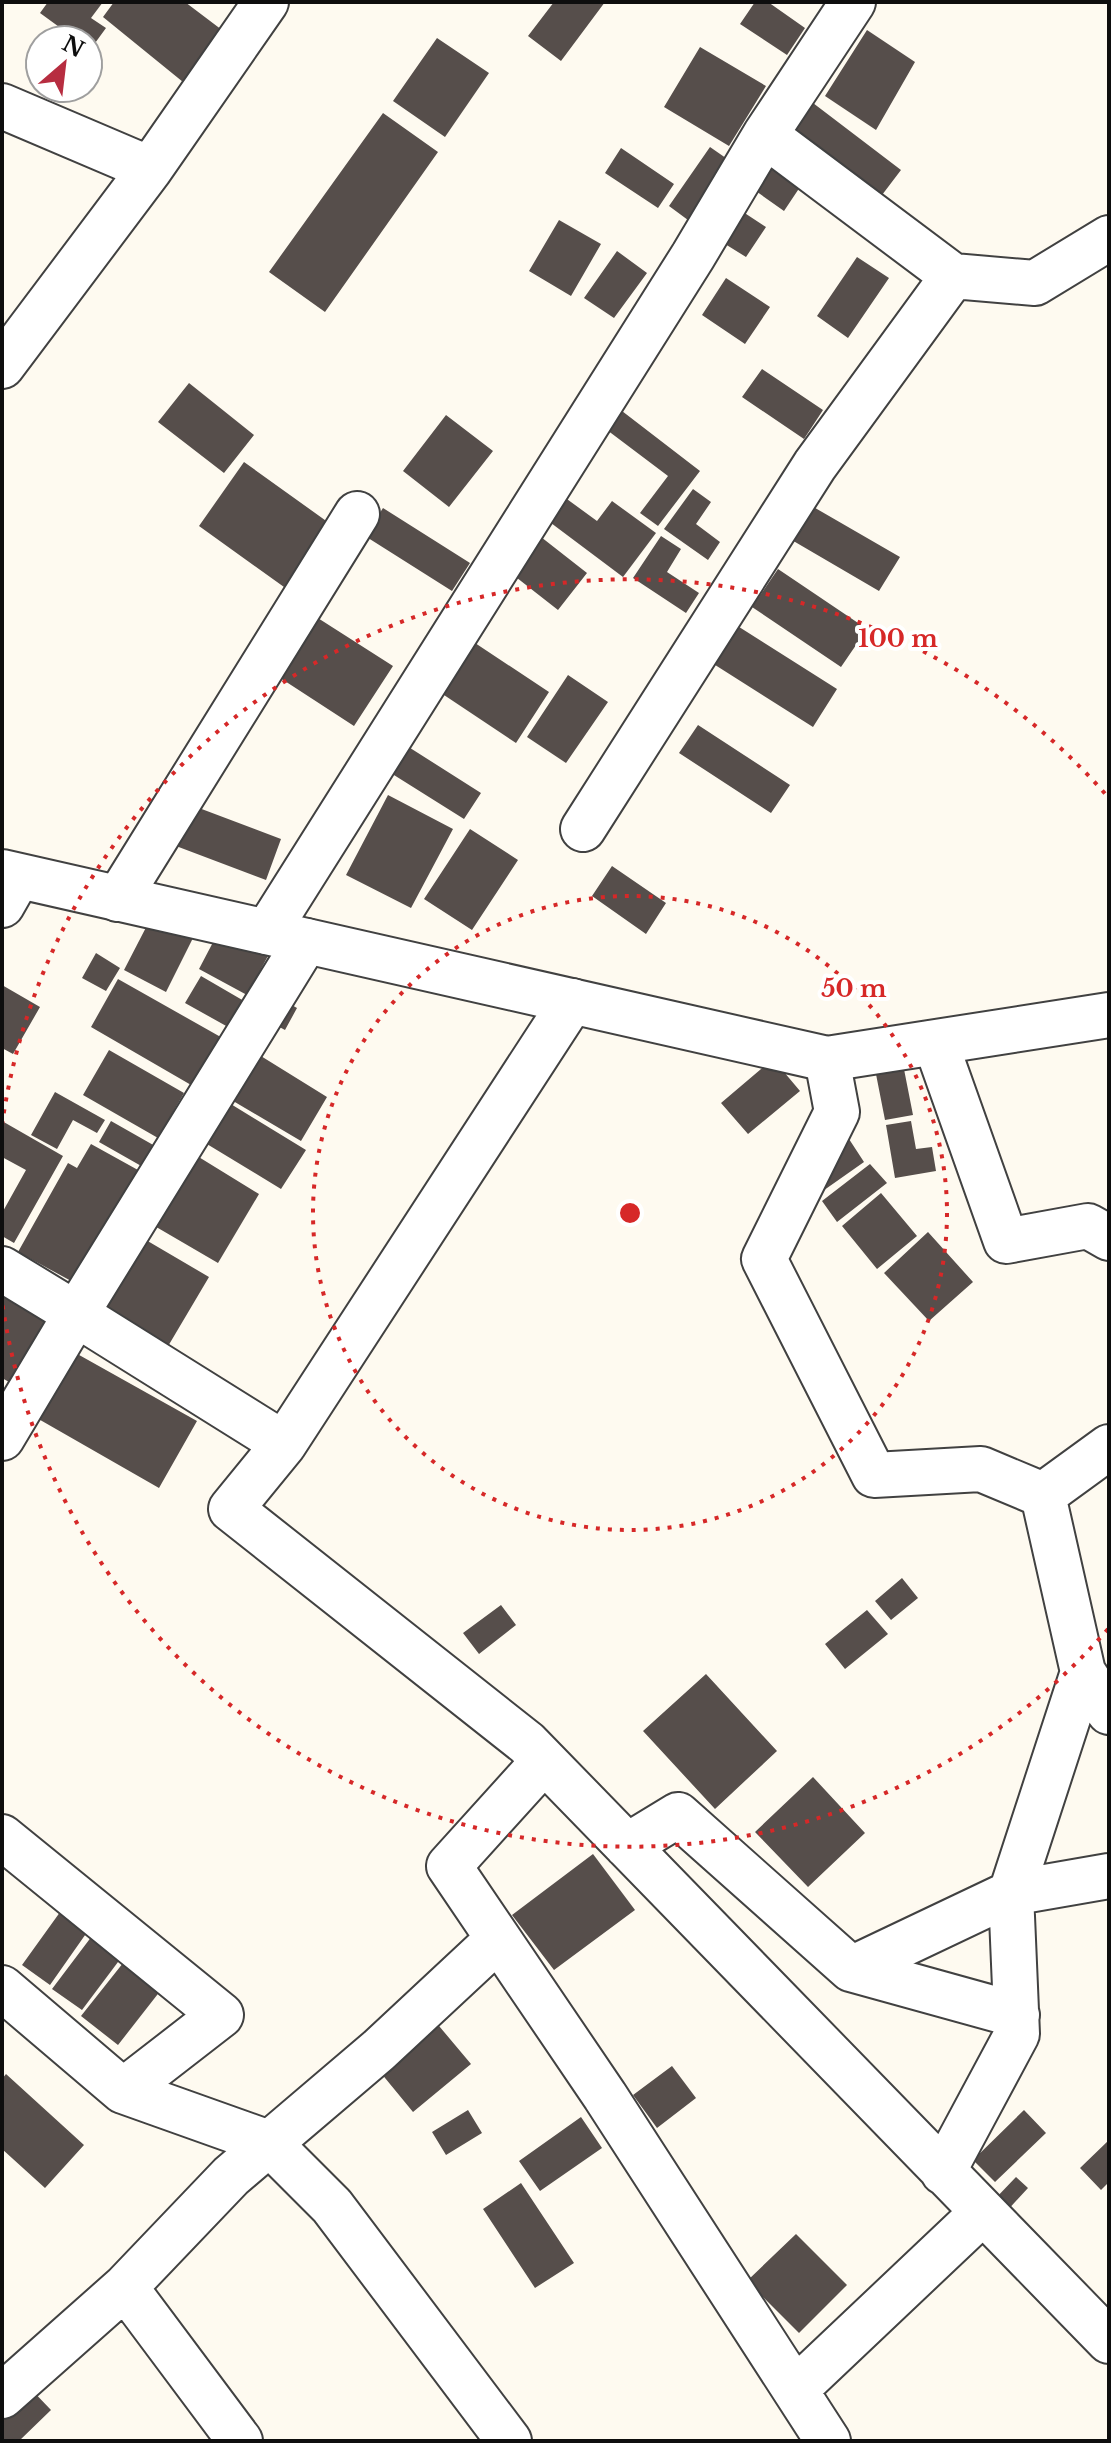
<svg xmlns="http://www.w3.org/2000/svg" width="1111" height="2443" font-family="'Libre Baskerville',serif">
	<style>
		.building { fill: #564e4b }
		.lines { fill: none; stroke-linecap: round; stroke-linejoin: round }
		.minor-casing { stroke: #414141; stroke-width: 48 }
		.tertiary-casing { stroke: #414141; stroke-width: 48 }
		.minor { stroke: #fff; stroke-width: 44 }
		.tertiary { stroke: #fff; stroke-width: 44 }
		.ring { fill: none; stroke: #d62828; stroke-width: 4; stroke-dasharray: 4 8 }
		.centre { fill: #d62828; stroke: #fff; stroke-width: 4 }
		.ring-label { font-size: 24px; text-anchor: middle; font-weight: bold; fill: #d62828; stroke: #fff; stroke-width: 8; stroke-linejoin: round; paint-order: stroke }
	</style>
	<rect width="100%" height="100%" fill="#fefaf0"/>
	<path class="building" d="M 48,2 L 103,2 L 91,18 L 106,28 L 90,50 L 88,40 L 77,40 L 40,13 Z
		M 114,2 L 185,2 L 222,30 L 183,82 L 103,17 Z
		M 554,2 L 605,2 L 561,61 L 528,36 Z
		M 755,2 L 768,2 L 805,28 L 787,55 L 740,24 Z
		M 867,30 L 915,62 L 876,130 L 825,96 Z
		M 437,38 L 489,73 L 445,137 L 393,101 Z
		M 700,47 L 766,86 L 729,146 L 664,107 Z
		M 813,103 L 901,170 L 882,195 L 792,131 Z
		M 383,113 L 438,152 L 325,312 L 269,272 Z
		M 710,147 L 733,163 L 692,223 L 669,206 Z
		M 621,148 L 674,184 L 658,208 L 605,173 Z
		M 759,159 L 800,187 L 784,211 L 743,182 Z
		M 737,208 L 766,227 L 746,257 L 717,239 Z
		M 559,220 L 601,244 L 571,296 L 529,271 Z
		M 617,251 L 647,273 L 614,318 L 584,298 Z
		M 857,257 L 889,278 L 848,338 L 817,316 Z
		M 726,278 L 770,307 L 745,344 L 702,315 Z
		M 762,369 L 823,410 L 804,439 L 742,397 Z
		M 189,383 L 254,435 L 224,473 L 158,422 Z
		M 622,411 L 700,471 L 658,526 L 640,513 L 668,476 L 607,430 Z
		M 446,415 L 493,451 L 449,507 L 403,471 Z
		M 244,462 L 336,528 L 291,592 L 199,526 Z
		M 693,489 L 711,502 L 696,524 L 720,542 L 708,560 L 664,529 Z
		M 560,494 L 597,521 L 612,501 L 656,533 L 623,577 L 543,517 Z
		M 810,505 L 900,557 L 879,591 L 790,539 Z
		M 383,508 L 470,563 L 452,591 L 365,536 Z
		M 661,536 L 681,549 L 667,572 L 699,593 L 686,613 L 633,578 Z
		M 541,537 L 587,573 L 558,610 L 512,574 Z
		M 778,569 L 867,629 L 841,667 L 752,607 Z
		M 310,613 L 393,666 L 354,726 L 271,672 Z
		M 736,625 L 837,689 L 813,727 L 712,663 Z
		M 463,635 L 549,692 L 516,743 L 429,685 Z
		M 568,675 L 608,702 L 566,763 L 527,737 Z
		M 698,725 L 790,785 L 771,813 L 679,753 Z
		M 396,739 L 481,793 L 464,819 L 378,765 Z
		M 388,795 L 453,829 L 411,908 L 346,875 Z
		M 191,805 L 281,839 L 266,880 L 176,846 Z
		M 470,829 L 518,860 L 472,930 L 424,899 Z
		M 612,866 L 666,903 L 646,934 L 592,896 Z
		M 155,910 L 196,932 L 166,992 L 124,970 Z
		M 221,927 L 269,954 L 247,995 L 199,969 Z
		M 96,953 L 120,968 L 106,991 L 82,978 Z
		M 201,976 L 244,1001 L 228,1027 L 185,1003 Z
		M 118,979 L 226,1040 L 198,1089 L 91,1027 Z
		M 2,985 L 40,1007 L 13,1054 L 2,1048 Z
		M 283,1000 L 297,1008 L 285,1030 L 270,1022 Z
		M 109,1050 L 184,1093 L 158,1138 L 83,1095 Z
		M 251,1050 L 327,1097 L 301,1141 L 223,1095 Z
		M 773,1059 L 800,1091 L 748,1134 L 721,1103 Z
		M 902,1059 L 913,1115 L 885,1120 L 874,1064 Z
		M 55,1092 L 105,1120 L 97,1133 L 73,1120 L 57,1149 L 31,1135 Z
		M 221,1098 L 306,1150 L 281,1189 L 197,1138 Z
		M 2,1121 L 63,1156 L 14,1243 L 2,1236 L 2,1213 L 26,1170 L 2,1157 Z
		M 111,1121 L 155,1146 L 143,1167 L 99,1142 Z
		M 911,1121 L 916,1149 L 932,1147 L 936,1171 L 895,1178 L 886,1125 Z
		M 849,1139 L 864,1162 L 810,1200 L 794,1177 Z
		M 91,1144 L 147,1175 L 84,1288 L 18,1252 L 68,1163 L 77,1168 Z
		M 189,1151 L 259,1194 L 218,1263 L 146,1221 Z
		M 870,1164 L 887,1183 L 837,1222 L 822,1201 Z
		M 881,1193 L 917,1236 L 877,1269 L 842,1226 Z
		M 928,1232 L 973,1282 L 929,1321 L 884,1273 Z
		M 134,1233 L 209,1277 L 164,1353 L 89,1308 Z
		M 2,1280 L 58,1312 L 16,1386 L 2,1378 Z
		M 72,1351 L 197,1421 L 159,1488 L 35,1417 Z
		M 902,1578 L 918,1598 L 891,1620 L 875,1601 Z
		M 501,1605 L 516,1625 L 479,1654 L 463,1633 Z
		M 867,1610 L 888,1634 L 845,1669 L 825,1644 Z
		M 706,1674 L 777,1751 L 715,1809 L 643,1731 Z
		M 813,1777 L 865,1833 L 808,1887 L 755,1832 Z
		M 593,1854 L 635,1910 L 554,1970 L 512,1915 Z
		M 63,1908 L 90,1928 L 50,1985 L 22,1965 Z
		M 98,1928 L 127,1950 L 82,2010 L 52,1989 Z
		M 131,1953 L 168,1981 L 118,2045 L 81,2016 Z
		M 434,2020 L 471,2064 L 413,2112 L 376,2067 Z
		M 672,2066 L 696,2098 L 657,2128 L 633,2095 Z
		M 6,2074 L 84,2145 L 45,2188 L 2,2149 L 2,2079 Z
		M 468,2110 L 482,2133 L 446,2155 L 432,2132 Z
		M 1024,2110 L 1046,2133 L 995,2182 L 973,2160 Z
		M 581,2117 L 602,2148 L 540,2191 L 519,2161 Z
		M 1109,2140 L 1109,2182 L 1101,2190 L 1080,2168 Z
		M 1016,2177 L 1028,2188 L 1005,2213 L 993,2201 Z
		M 521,2183 L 574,2263 L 535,2288 L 483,2209 Z
		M 796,2234 L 847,2285 L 799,2333 L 747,2281 Z
		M 27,2385 L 51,2410 L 19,2441 L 2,2441 L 2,2408 Z"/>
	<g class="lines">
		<g class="minor-casing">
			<path id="minor" d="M 2,106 L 150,169
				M 765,135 L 853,2
				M 953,276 L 1035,283 L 1109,238
				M 2,366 L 150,169 L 266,2
				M 118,899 L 357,514
				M 2,905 L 18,877
				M 267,932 L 693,256 L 765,135 L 953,276 L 815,465 L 583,829
				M 306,941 L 76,1314 L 284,1444 L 572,1001
				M 933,1043 L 941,1058 L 1006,1241 L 1088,1226 L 1109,1238
				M 827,1059 L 837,1112 L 764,1259 L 874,1475 L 981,1469 L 1043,1495 L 1109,1447
				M 2,1269 L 76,1314 L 2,1438
				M 284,1444 L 231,1509 L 527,1743 L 1109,2341
				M 1083,1672 L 1109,1712
				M 544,1761 L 449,1866 L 605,2096 L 828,2441
				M 2,1837 L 221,2015 L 123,2091
				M 627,1846 L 678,1815 L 851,1969 L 1011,1893 L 1109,1876
				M 851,1969 L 1017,2015
				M 2,1988 L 123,2091 L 269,2143 L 332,2206 L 509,2441
				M 943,2172 L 1017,2034 L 1011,1893 L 1083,1672 L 1043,1495
				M 125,2287 L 240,2441
				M 796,2389 L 983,2212
				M 2,2396 L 125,2287 L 231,2176 L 379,2050 L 498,1939"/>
		</g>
		<g class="tertiary-casing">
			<path id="tertiary" d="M 2,872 L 827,1059 L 1109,1015"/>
		</g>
		<use href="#minor" class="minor"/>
		<use href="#tertiary" class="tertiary"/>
	</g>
	<g class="ring">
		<circle cx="630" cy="1213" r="317"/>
		<path d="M1108 1629A634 634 0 0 1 2 1301M2 1125A634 634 0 0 1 1108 797"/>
	</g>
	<circle cx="630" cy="1213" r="12" class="centre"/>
	<g class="ring-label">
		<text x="898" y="647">100 m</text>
		<text x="854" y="997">50 m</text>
	</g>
	<rect width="1111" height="2443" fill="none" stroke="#0e0e0e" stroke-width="8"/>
	<g transform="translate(64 64) rotate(28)"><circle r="38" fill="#ffffff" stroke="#9f9f9f" stroke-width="2"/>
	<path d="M0-6L14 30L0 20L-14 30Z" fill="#b72d40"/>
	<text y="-12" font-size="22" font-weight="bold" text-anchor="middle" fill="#0e0e0e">N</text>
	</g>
</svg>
